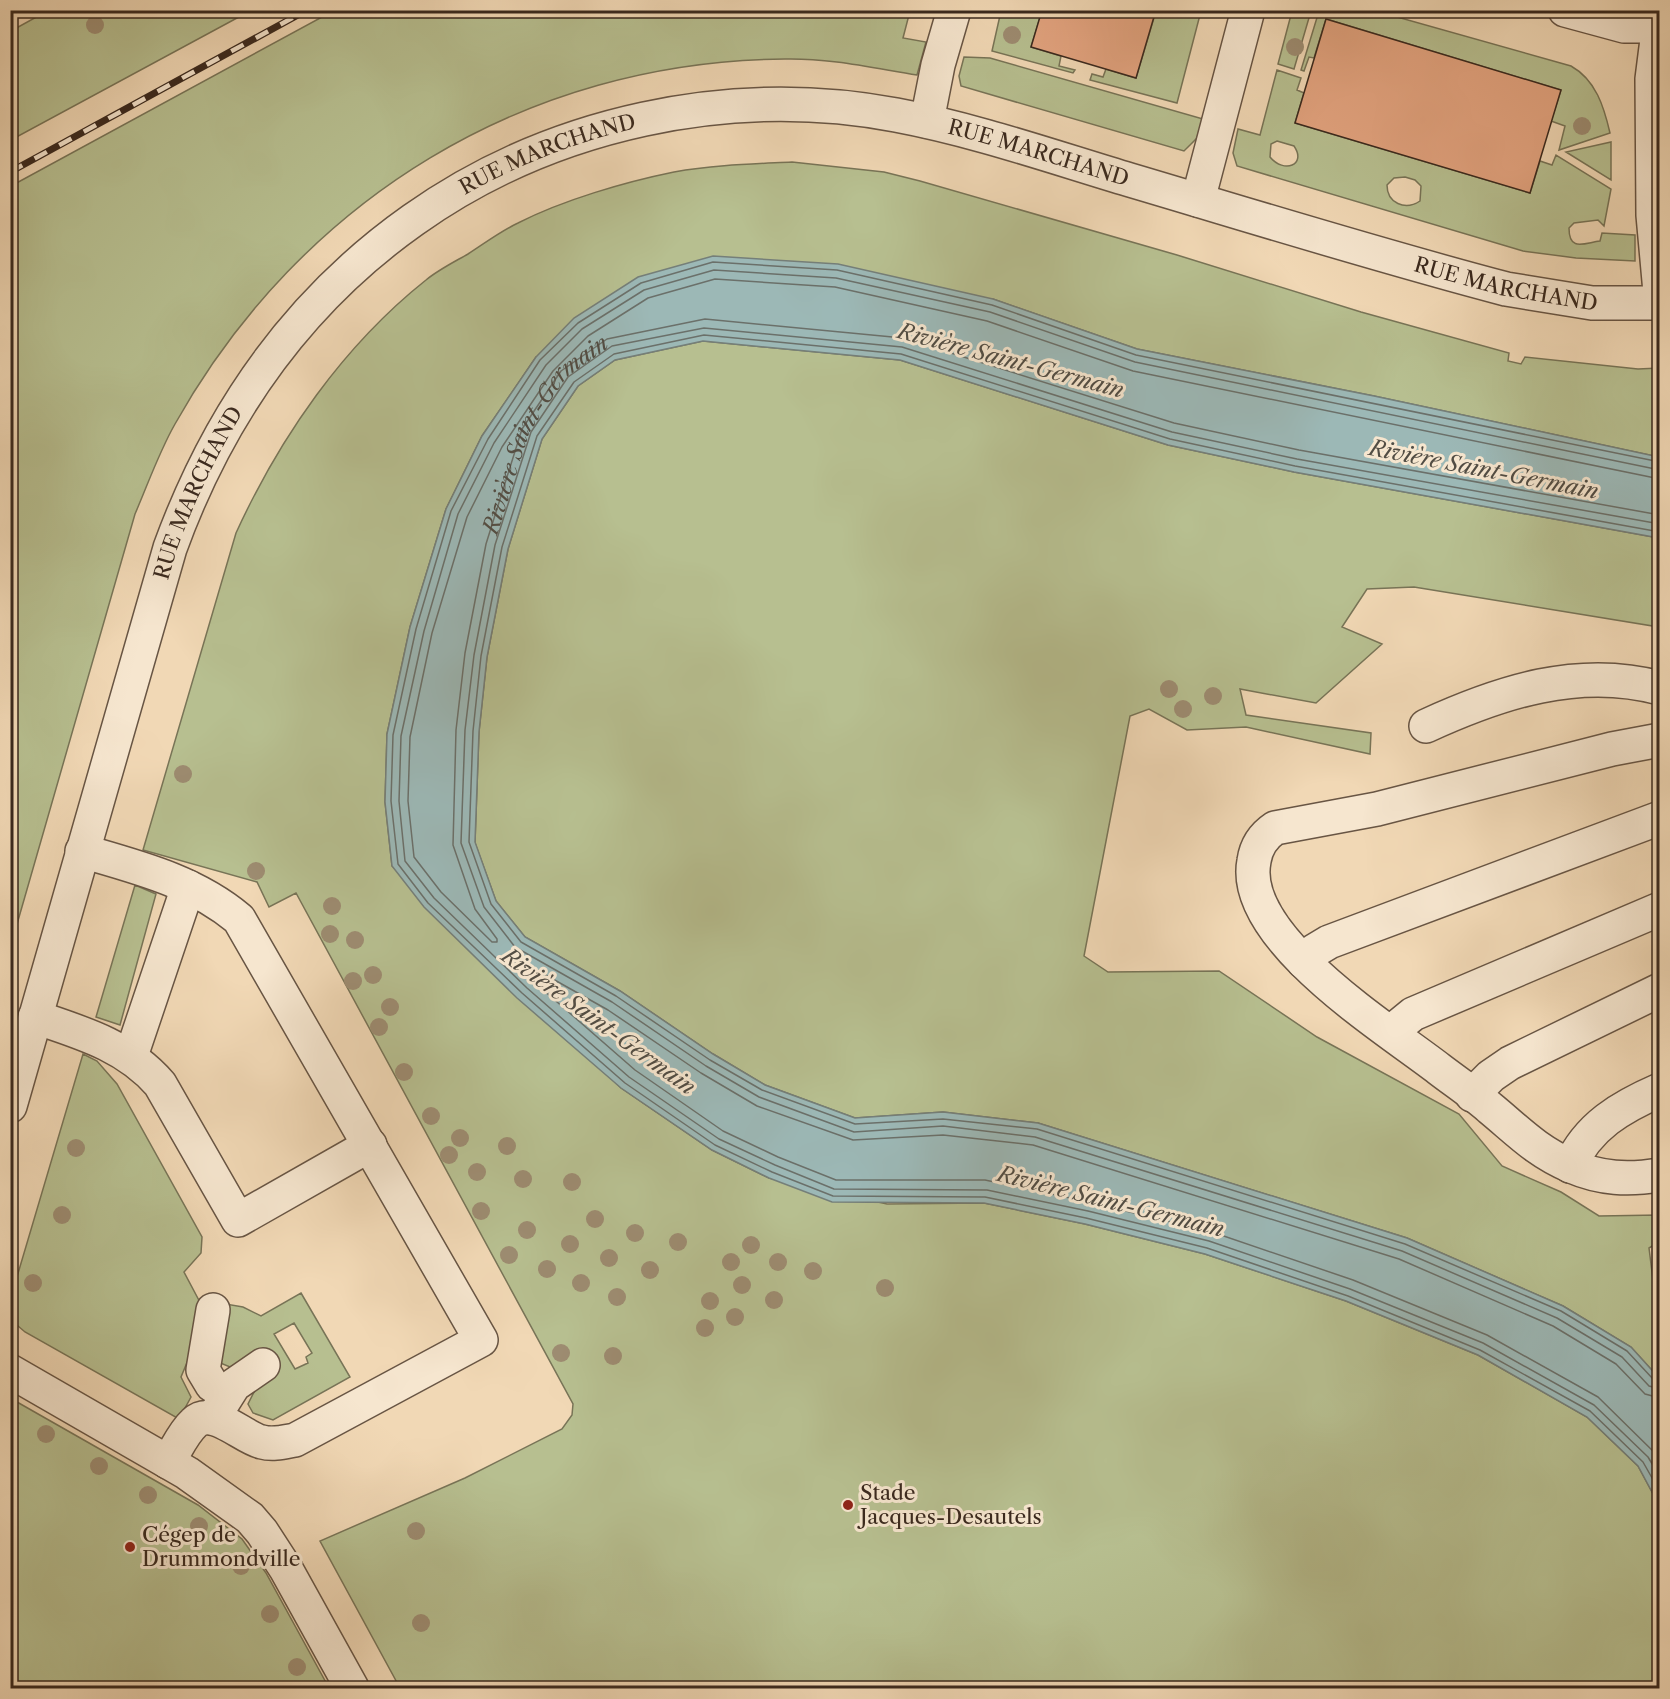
<svg xmlns="http://www.w3.org/2000/svg" width="1670" height="1699" font-family="'Libre Caslon Text',serif">
	<style>
		.green { fill: #b7bf90; stroke: #787457; stroke-width: 1.5; fill-rule: evenodd }
		.water { fill: #9cb8b6; stroke: #757f79; stroke-width: 1.5 }
		.lines { fill: none; stroke-linecap: round; stroke-linejoin: round }
		.shore { stroke: #6b706a; stroke-width: 1.5 }
		.building { fill: #e2a37f; stroke: #3a291e; stroke-width: 1.5 }
		.minor-casing { stroke: #685544; stroke-width: 36 }
		.minor { stroke: #f6e6cf; stroke-width: 33 }
		.rail-casing { stroke: #3a291e; stroke-width: 7 }
		.rail { stroke: #f6e6cf; stroke-width: 4.5; stroke-dasharray: 14; stroke-linecap: butt }
		.tree { fill: #9d8c71 }
		.poi-dot { fill: #8f2418; stroke: #f6e6cf; stroke-width: 2 }
		.labels { text-anchor: middle; stroke-width: 6; stroke-linejoin: round; paint-order: stroke }
		.street-label { font-size: 21px; fill: #3a291e; stroke: #f6e6cf }
		.poi-label { font-size: 21px; fill: #3a291e; stroke: #f6e6cf; text-anchor: start }
		.water-label { font-size: 22px; font-style: italic; fill: #524d44; stroke: #f6e6cf }
	</style>
	<rect width="100%" height="100%" fill="#f1d8b5"/>
	<filter id="stains"><feTurbulence type="fractalNoise" baseFrequency=".00333" numOctaves="4"/><feColorMatrix values="0 0 0 0 .2 0 0 0 0 .09 0 0 0 0 .02 0 0 0 .5 -.17"/></filter>
	<radialGradient id="worn" r=".72"><stop offset=".6" stop-color="#630" stop-opacity="0"/><stop offset="1" stop-color="#630" stop-opacity=".3"/></radialGradient>
	<path class="green" d="M 49,10 L 250,10 L 250,11 L 11,140 L 11,31 Z
		M 333,11 L 910,11 L 903,38 L 926,42 L 917,75 C 873,68 829,58 785,59 C 526,61 301,199 175,424 C 159,452 148,484 135,514 L 11,945 L 11,186 Z
		M 1001,11 L 1042,11 L 1031,47 L 1061,56 L 1059,66 L 1075,70 L 1073,73 L 992,51 Z
		M 1156,11 L 1201,11 L 1177,103 L 1090,80 L 1092,74 L 1103,77 L 1106,69 L 1136,78 Z
		M 1292,11 L 1311,11 L 1294,69 L 1278,64 Z
		M 1319,11 L 1376,11 L 1571,66 C 1596,80 1604,107 1610,133 L 1559,150 L 1565,126 L 1551,121 L 1561,90 L 1326,19 L 1314,58 L 1309,57 L 1304,71 L 1301,70 Z
		M 964,57 L 990,58 L 1203,119 L 1197,138 L 1184,151 L 961,86 L 959,76 Z
		M 1277,70 L 1301,78 L 1297,90 L 1304,93 L 1295,123 L 1530,193 L 1540,161 L 1552,165 L 1556,155 L 1611,189 L 1604,226 L 1598,220 L 1574,223 L 1569,228 C 1569,252 1584,243 1600,241 L 1602,233 L 1635,235 L 1635,261 L 1576,258 L 1523,251 L 1237,166 L 1233,153 L 1238,129 L 1260,135 ZM 1277,141 L 1294,146 C 1307,165 1284,174 1270,157 L 1271,144 ZM 1405,177 L 1415,180 L 1421,186 L 1420,201 C 1405,211 1387,203 1387,185 L 1394,178 Z
		M 1611,142 L 1611,180 L 1566,152 Z
		M 792,162 L 884,172 L 920,181 L 1177,255 L 1361,312 L 1509,353 L 1508,361 L 1521,364 L 1525,357 L 1638,369 L 1659,368 L 1659,457 L 1374,396 L 1137,349 L 993,299 L 536,357 L 482,436 L 446,509 L 410,627 L 387,734 L 385,802 L 392,866 L 621,1088 L 712,1150 L 769,1178 L 887,1204 L 984,1203 L 1085,1224 L 1205,1254 L 1346,1301 L 1478,1355 L 1587,1417 L 1638,1466 L 1659,1505 L 1659,1688 L 400,1688 L 320,1541 L 465,1478 L 562,1429 L 572,1415 L 573,1404 L 296,893 L 269,907 L 257,882 L 143,850 L 236,533 C 280,437 343,346 426,280 C 438,270 454,262 468,254 C 485,243 501,231 518,223 C 563,200 625,182 674,172 C 713,165 753,164 792,162 Z
		M 703,341 L 900,360 L 1168,445 L 1294,472 L 1659,538 L 1659,627 L 1414,587 L 1367,589 L 1342,627 L 1382,644 L 1316,703 L 1240,689 L 1246,715 L 1371,733 L 1370,754 L 1246,727 L 1187,730 L 1149,709 L 1130,716 L 1084,956 L 1108,972 L 1219,971 L 1317,1037 L 1459,1114 L 1502,1166 L 1561,1192 L 1599,1216 L 1659,1215 L 1659,1242 L 1649,1248 L 1653,1280 L 1659,1294 L 1659,1378 L 1631,1347 L 1563,1306 L 1407,1238 L 1038,1123 L 943,1112 L 855,1118 L 765,1085 L 713,1054 L 620,991 L 525,937 L 496,901 L 475,843 L 479,732 L 487,657 L 508,549 L 542,439 L 578,386 L 615,360 Z
		M 135,885 L 156,894 L 120,1025 L 96,1017 Z
		M 83,1054 L 97,1061 L 117,1084 L 202,1237 L 201,1253 L 184,1272 L 202,1306 L 191,1353 L 181,1377 L 191,1397 L 179,1419 L 25,1332 L 11,1320 L 11,1297 Z
		M 301,1293 L 350,1377 L 273,1420 L 253,1413 L 248,1404 L 257,1386 L 261,1354 L 230,1367 L 218,1362 L 226,1304 L 243,1307 L 261,1316 ZM 294,1323 L 312,1353 L 306,1357 L 308,1363 L 295,1369 L 274,1334 Z
		M 10,1398 L 198,1505 L 242,1539 L 266,1573 L 329,1688 L 11,1688 Z"/>
	<path class="water" d="M 713,256 L 838,264 L 993,299 L 1137,349 L 1374,396 L 1659,457 L 1659,538 L 1294,472 L 1168,445 L 900,360 L 703,341 L 615,360 L 578,386 L 542,439 L 508,549 L 487,657 L 479,732 L 475,842 L 496,901 L 525,937 L 620,991 L 713,1054 L 765,1085 L 855,1118 L 943,1112 L 1038,1123 L 1407,1238 L 1563,1306 L 1631,1347 L 1659,1378 L 1659,1505 L 1638,1466 L 1587,1417 L 1478,1355 L 1346,1301 L 1205,1254 L 1085,1224 L 984,1203 L 832,1202 L 769,1178 L 712,1150 L 621,1088 L 517,998 L 424,907 L 392,866 L 385,802 L 387,734 L 410,627 L 446,509 L 482,436 L 536,357 L 574,318 L 638,277 Z"/>
	<g class="lines">
		<g class="shore">
			<path d="M 1660,462 L 1136,355 L 992,305 L 837,270 L 713,262 L 641,283 L 578,323 L 540,360 L 488,439 L 451,511 L 416,629 L 393,735 L 391,801 L 398,864 L 428,903 L 522,993 L 625,1083 L 715,1145 L 772,1172 L 833,1196 L 985,1197 L 1086,1218 L 1207,1248 L 1348,1296 L 1480,1350 L 1590,1411 L 1643,1462 L 1660,1492"/>
			<path d="M 1660,470 L 1135,362 L 990,312 L 836,278 L 714,270 L 644,290 L 582,329 L 546,365 L 494,443 L 458,514 L 424,631 L 401,736 L 399,801 L 405,861 L 434,898 L 527,988 L 629,1077 L 719,1139 L 775,1165 L 834,1189 L 987,1190 L 1088,1211 L 1209,1241 L 1350,1289 L 1483,1343 L 1594,1405 L 1648,1457 L 1660,1477"/>
			<path id="s1" d="M 1660,479 L 1133,371 L 987,321 L 835,287 L 715,279 L 648,298 L 588,336 L 553,371 L 502,447 L 467,517 L 432,633 L 410,737 L 408,801 L 414,857 L 441,892 L 492,942 L 497,942 L 497,939 L 475,909 L 453,845 L 456,730 L 465,653 L 486,544 L 522,429 L 561,371 L 607,339 L 705,319 L 903,338 L 1174,423 L 1299,450 L 1660,515"/>
			<path d="M 1660,524 L 1297,459 L 1172,432 L 902,347 L 704,328 L 612,346 L 568,377 L 531,432 L 495,545 L 474,655 L 465,730 L 461,843 L 484,907 L 515,947 L 612,1002 L 706,1066 L 759,1097 L 854,1132 L 943,1126 L 1035,1137 L 1402,1251 L 1557,1318 L 1622,1357 L 1649,1386 L 1660,1389"/>
			<path d="M 1660,532 L 1295,466 L 1170,439 L 901,354 L 704,335 L 614,354 L 574,382 L 537,436 L 502,547 L 481,656 L 473,731 L 469,842 L 491,904 L 521,942 L 616,996 L 710,1060 L 762,1090 L 855,1124 L 943,1119 L 1037,1129 L 1405,1244 L 1561,1311 L 1627,1351 L 1653,1379 L 1660,1381"/>
			<path d="M 1660,1398 L 1645,1394 L 1616,1364 L 1553,1326 L 1399,1259 L 1033,1145 L 943,1135 L 853,1140 L 757,1106 L 701,1073 L 608,1010 L 519,960 L 515,962 L 533,981 L 635,1070 L 723,1131 L 778,1157 L 836,1180 L 985,1180 L 1089,1202 L 1212,1232 L 1353,1280 L 1487,1335 L 1598,1397 L 1660,1458"/>
		</g>
	</g>
	<path class="building" d="M 1042,10 L 1156,10 L 1136,78 L 1031,47 Z
		M 1326,19 L 1561,90 L 1530,193 L 1295,123 Z"/>
	<g class="lines">
		<g class="minor-casing">
			<g id="minor">
				<path d="M 1565,10 L 1624,26 L 1658,26"/>
				<path d="M 1660,16 L 1652,79 L 1653,215 L 1660,292"/>
				<path d="M 927,121 L 938,65 L 954,10"/>
				<path d="M 1198,200 L 1248,10"/>
				<path d="M 1426,726 C 1500,692 1579,666 1660,688"/>
				<path d="M 1660,740 L 1612,749 L 1377,809 L 1275,828 C 1263,836 1256,847 1254,861 C 1239,937 1386,1028 1439,1069 C 1456,1082 1474,1094 1490,1108 C 1518,1131 1536,1151 1571,1166 C 1601,1179 1628,1180 1660,1175"/>
				<path d="M 82,851 C 137,867 194,881 239,919 L 481,1340 L 295,1440 C 284,1442 273,1445 262,1442 C 243,1438 212,1405 194,1423 C 183,1433 176,1450 168,1462"/>
				<path d="M 1304,962 L 1314,951 L 1329,942 L 1660,818"/>
				<path d="M 35,1017 C 83,1033 127,1046 160,1084 L 238,1220 L 370,1145"/>
				<path d="M 1391,1032 L 1413,1014 L 1660,909"/>
				<path d="M 131,1056 L 188,887"/>
				<path d="M 1472,1095 L 1491,1076 L 1510,1063 L 1660,990"/>
				<path id="s2" d="M 10,1106 L 170,548 C 218,416 297,302 413,220 C 551,122 730,84 896,115 C 976,130 1053,157 1130,180 C 1255,217 1380,256 1506,289 L 1592,303 L 1660,303"/>
				<path d="M 1570,1166 C 1588,1126 1621,1107 1660,1090"/>
				<path d="M 213,1310 L 203,1370 L 212,1385 L 227,1393"/>
				<path d="M 10,1371 L 187,1473 L 250,1518 L 262,1532 L 286,1569 L 352,1688"/>
				<path d="M 217,1412 L 234,1385 L 263,1365"/>
			</g>
		</g>
		<use href="#minor" class="minor"/>
		<g class="rail-casing">
			<path id="rail" d="M 10,172 L 307,10"/>
		</g>
		<use href="#rail" class="rail"/>
	</g>
	<g class="tree">
		<circle cx="95" cy="25" r="9"/>
		<circle cx="1012" cy="35" r="9"/>
		<circle cx="1295" cy="47" r="9"/>
		<circle cx="1582" cy="126" r="9"/>
		<circle cx="1169" cy="689" r="9"/>
		<circle cx="1213" cy="696" r="9"/>
		<circle cx="1183" cy="709" r="9"/>
		<circle cx="183" cy="774" r="9"/>
		<circle cx="256" cy="871" r="9"/>
		<circle cx="332" cy="906" r="9"/>
		<circle cx="330" cy="934" r="9"/>
		<circle cx="355" cy="940" r="9"/>
		<circle cx="373" cy="975" r="9"/>
		<circle cx="353" cy="981" r="9"/>
		<circle cx="390" cy="1007" r="9"/>
		<circle cx="379" cy="1027" r="9"/>
		<circle cx="404" cy="1072" r="9"/>
		<circle cx="431" cy="1116" r="9"/>
		<circle cx="460" cy="1138" r="9"/>
		<circle cx="507" cy="1146" r="9"/>
		<circle cx="76" cy="1148" r="9"/>
		<circle cx="449" cy="1155" r="9"/>
		<circle cx="477" cy="1172" r="9"/>
		<circle cx="523" cy="1179" r="9"/>
		<circle cx="572" cy="1182" r="9"/>
		<circle cx="481" cy="1211" r="9"/>
		<circle cx="62" cy="1215" r="9"/>
		<circle cx="595" cy="1219" r="9"/>
		<circle cx="527" cy="1230" r="9"/>
		<circle cx="635" cy="1233" r="9"/>
		<circle cx="678" cy="1242" r="9"/>
		<circle cx="570" cy="1244" r="9"/>
		<circle cx="751" cy="1245" r="9"/>
		<circle cx="509" cy="1255" r="9"/>
		<circle cx="609" cy="1258" r="9"/>
		<circle cx="731" cy="1262" r="9"/>
		<circle cx="778" cy="1262" r="9"/>
		<circle cx="547" cy="1269" r="9"/>
		<circle cx="650" cy="1270" r="9"/>
		<circle cx="813" cy="1271" r="9"/>
		<circle cx="33" cy="1283" r="9"/>
		<circle cx="581" cy="1283" r="9"/>
		<circle cx="742" cy="1285" r="9"/>
		<circle cx="885" cy="1288" r="9"/>
		<circle cx="617" cy="1297" r="9"/>
		<circle cx="774" cy="1300" r="9"/>
		<circle cx="710" cy="1301" r="9"/>
		<circle cx="735" cy="1317" r="9"/>
		<circle cx="705" cy="1328" r="9"/>
		<circle cx="561" cy="1353" r="9"/>
		<circle cx="613" cy="1356" r="9"/>
		<circle cx="46" cy="1434" r="9"/>
		<circle cx="99" cy="1466" r="9"/>
		<circle cx="148" cy="1495" r="9"/>
		<circle cx="199" cy="1526" r="9"/>
		<circle cx="416" cy="1531" r="9"/>
		<circle cx="241" cy="1566" r="9"/>
		<circle cx="270" cy="1614" r="9"/>
		<circle cx="421" cy="1623" r="9"/>
		<circle cx="297" cy="1667" r="9"/>
	</g>
	<g class="poi-dot">
		<circle cx="848" cy="1505" r="6"/>
		<circle cx="130" cy="1547" r="6"/>
	</g>
	<g class="labels">
		<g class="street-label">
			<text dy="7" stroke="none"><textPath href="#s2" startOffset="1650">RUE MARCHAND</textPath></text>
			<text dy="7" stroke="none"><textPath href="#s2" startOffset="1146">RUE MARCHAND</textPath></text>
			<text dy="7" stroke="none"><textPath href="#s2" startOffset="2136">RUE MARCHAND</textPath></text>
			<text dy="7" stroke="none"><textPath href="#s2" startOffset="642">RUE MARCHAND</textPath></text>
		</g>
		<g class="poi-label">
			<text x="860" y="1500">Stade<tspan x="860" dy="24">Jacques-Desautels</tspan></text>
			<text x="142" y="1542">Cégep de<tspan x="142" dy="24">Drummondville</tspan></text>
		</g>
		<g class="water-label">
			<text transform="translate(1011 360) rotate(15)" y="8">Rivière Saint-Germain</text>
			<text dy="8" stroke="none"><textPath href="#s1" startOffset="2336">Rivière Saint-Germain</textPath></text>
			<text transform="translate(1484 469) rotate(11)" y="8">Rivière Saint-Germain</text>
			<text transform="translate(599 1021) rotate(36)" y="8">Rivière Saint-Germain</text>
			<text transform="translate(1111 1201) rotate(14)" y="8">Rivière Saint-Germain</text>
		</g>
	</g>
	<rect width="1670" height="1699" fill="none" stroke="#f1d8b5" stroke-width="36"/>
	<rect x="12" y="12" width="1646" height="1675" fill="none" stroke="#3a291e" stroke-width="3"/>
	<rect x="18" y="18" width="1634" height="1663" fill="none" stroke="#3a291e" stroke-width="1.5"/>
	<rect width="100%" height="100%" filter="url(#stains)"/>
	<rect width="100%" height="100%" fill="url(#worn)"/>
</svg>
